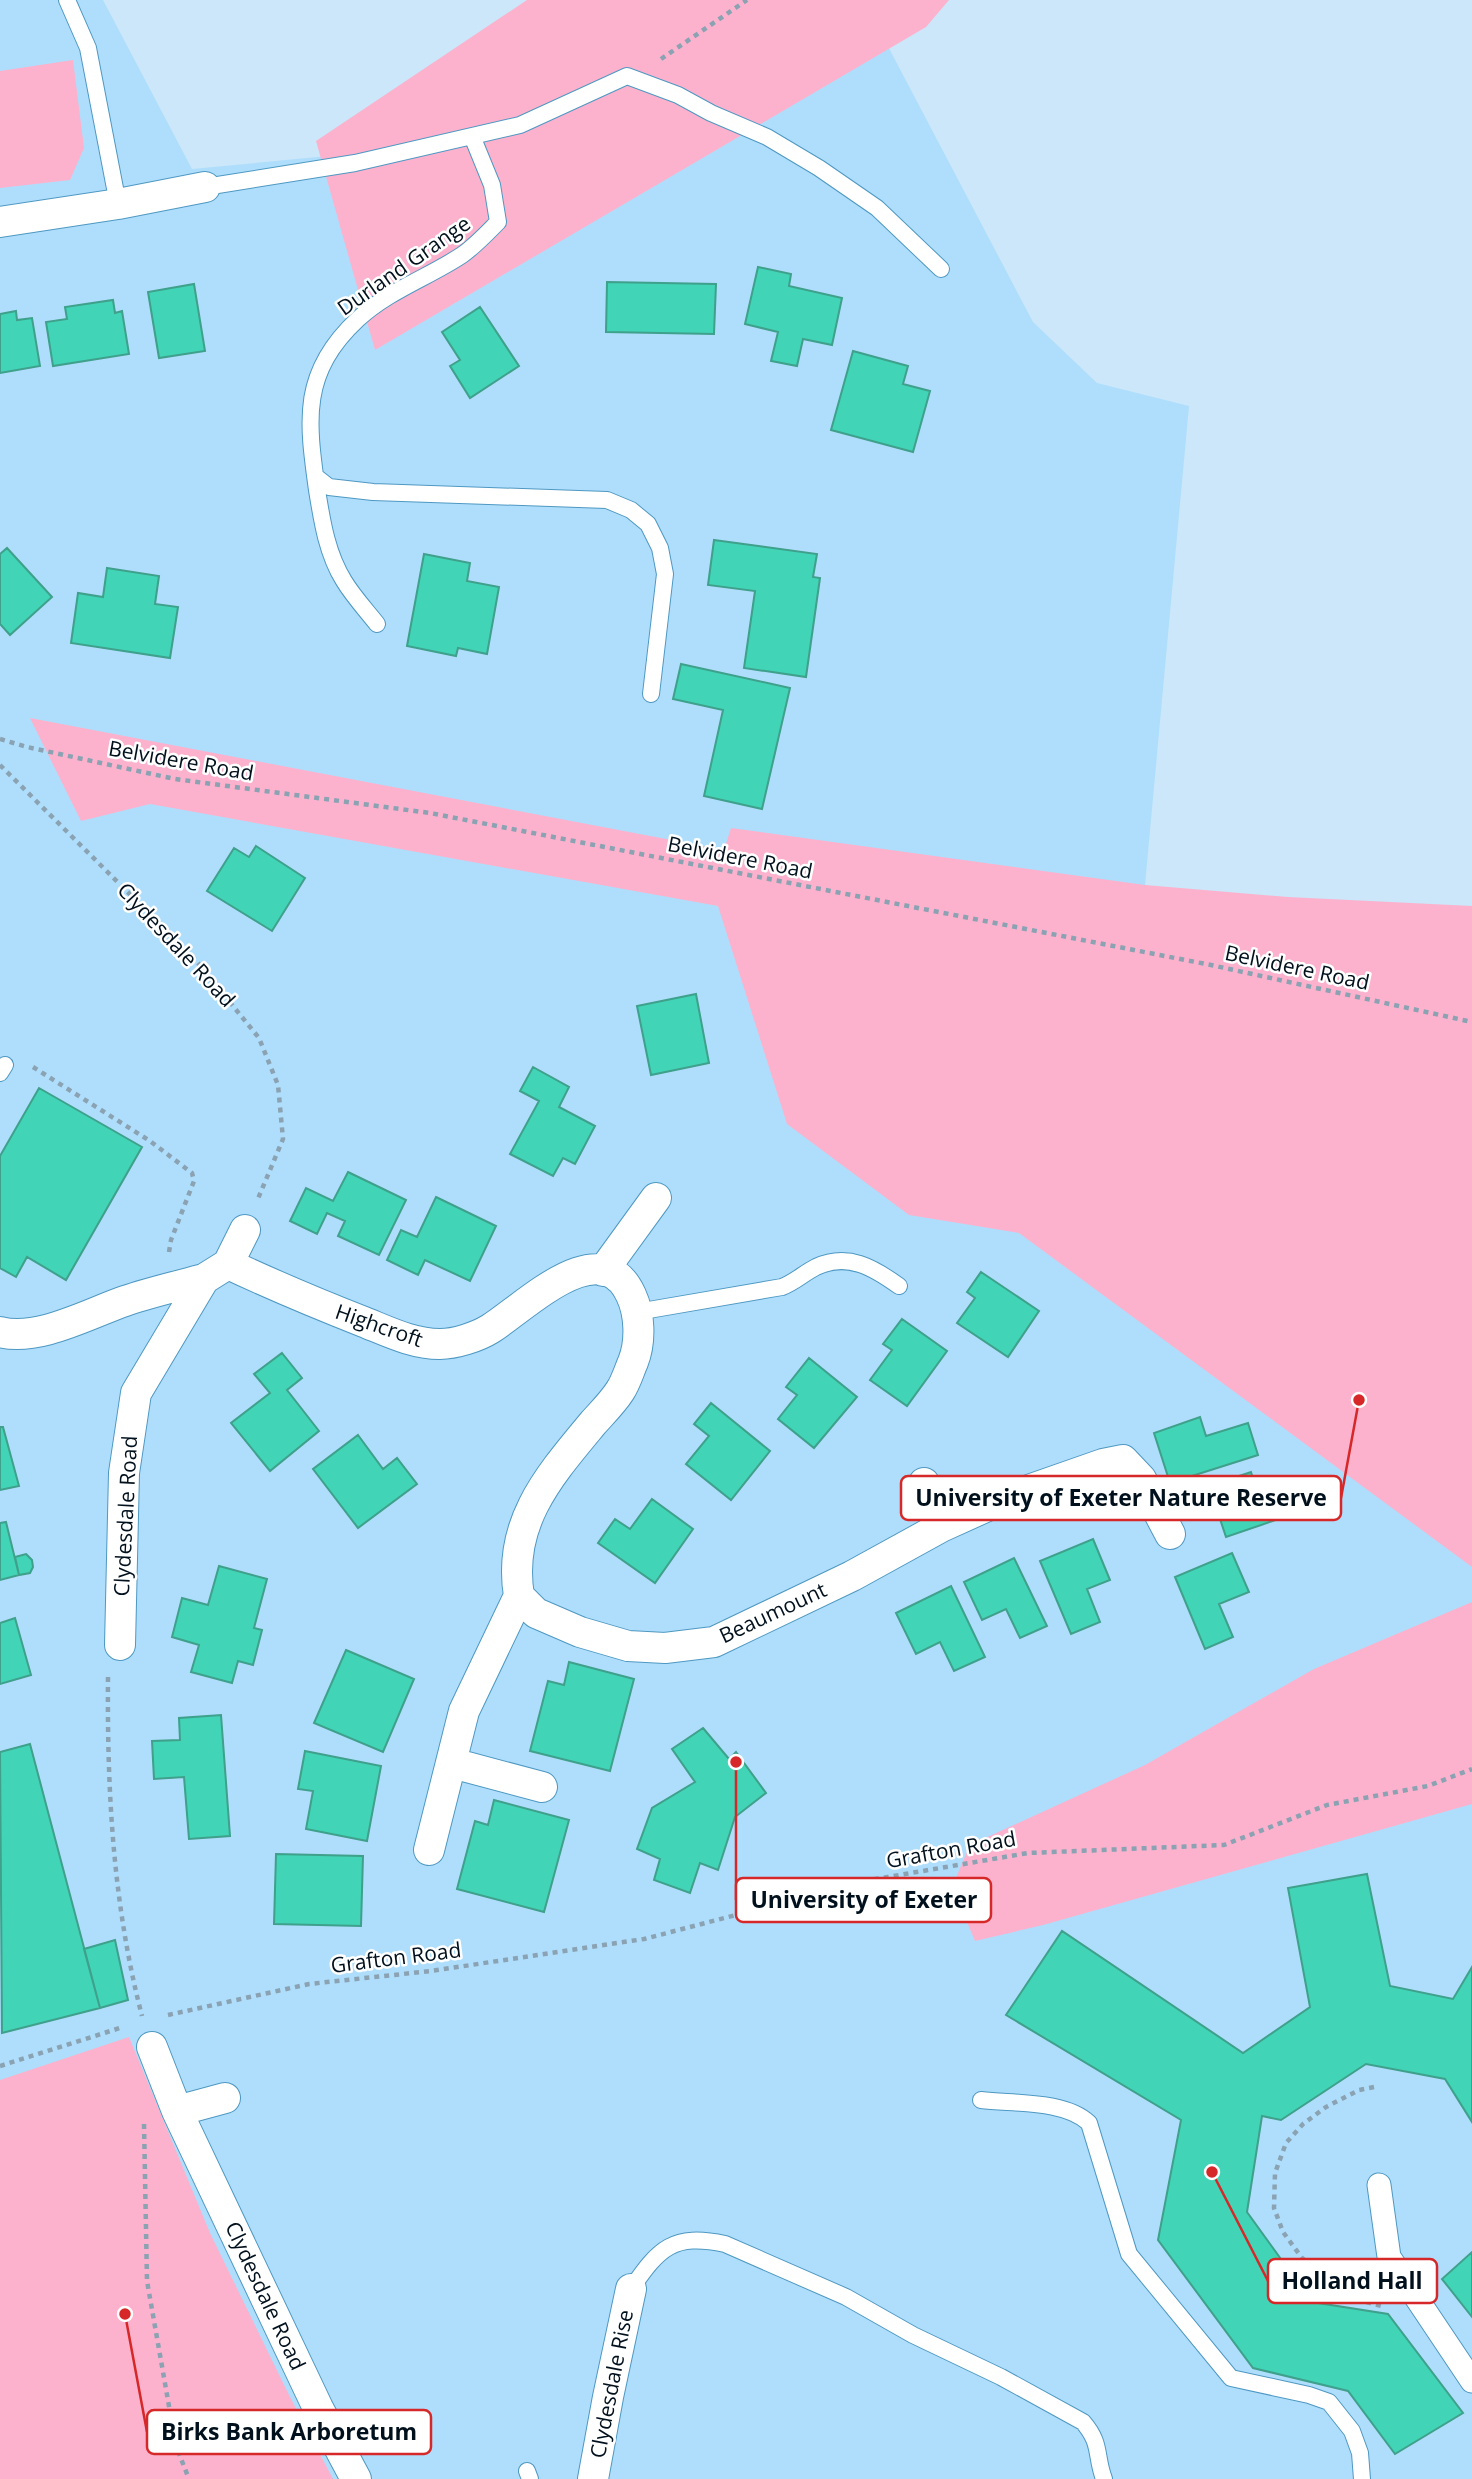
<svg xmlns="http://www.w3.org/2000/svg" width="1472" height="2479" font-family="'Open Sans',sans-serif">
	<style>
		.built { fill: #afdefc }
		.green { fill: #fcb2cd }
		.building { fill: #41d4b6; stroke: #3fa08b; stroke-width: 2 }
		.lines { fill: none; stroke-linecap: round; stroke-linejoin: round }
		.service-casing { stroke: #4e98c2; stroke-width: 18 }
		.pedestrian-casing { stroke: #4e98c2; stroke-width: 25 }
		.minor-casing { stroke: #4e98c2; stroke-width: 32 }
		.path { stroke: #8aa2b2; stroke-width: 4.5; stroke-dasharray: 5 5; stroke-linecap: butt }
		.service { stroke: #fff; stroke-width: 16 }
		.pedestrian { stroke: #fff; stroke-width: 23 }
		.minor { stroke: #fff; stroke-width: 30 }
		.labels { text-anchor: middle; stroke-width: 5; stroke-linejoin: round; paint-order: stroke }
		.street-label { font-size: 21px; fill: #00101c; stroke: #fff }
		.leader { fill: none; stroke: #d62828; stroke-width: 2.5 }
		.callout-dot { fill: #d62828; stroke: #fff; stroke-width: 2.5 }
		.callout { fill: #fff; stroke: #d62828; stroke-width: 2.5 }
		.callout-label { font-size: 23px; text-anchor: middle; font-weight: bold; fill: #00101c }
	</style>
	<rect width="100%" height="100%" fill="#cbe7f9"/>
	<path class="built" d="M 0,0 L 103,0 L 192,169 L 508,139 L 882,35 L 1033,322 L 1097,383 L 1189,406 L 1145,885 L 1472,1046 L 1472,2479 L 0,2479 Z"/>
	<path class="green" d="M 527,0 L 949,0 L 926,27 L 375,350 L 316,141 Z
		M 73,60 L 84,148 L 70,180 L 0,188 L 0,71 Z
		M 30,718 L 724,850 L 731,828 L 1145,885 L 1288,897 L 1472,906 L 1472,1567 L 1019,1233 L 909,1215 L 787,1124 L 718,906 L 150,804 L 81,821 Z
		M 1472,1602 L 1472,1804 L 1043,1925 L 975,1941 L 952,1887 L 970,1845 L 1145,1765 L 1314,1669 Z
		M 129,2037 L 210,2233 L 289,2395 L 333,2479 L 0,2479 L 0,2080 Z"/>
	<path class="building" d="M 758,267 L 791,274 L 789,286 L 842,298 L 832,345 L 803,339 L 797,366 L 771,361 L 778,332 L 745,324 Z
		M 607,282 L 716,284 L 714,334 L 606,332 Z
		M 194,284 L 205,351 L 159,358 L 148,292 Z
		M 113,300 L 115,313 L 122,311 L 129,354 L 53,366 L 46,322 L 67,319 L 65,307 Z
		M 480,307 L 519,366 L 470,398 L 450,366 L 460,360 L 442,332 Z
		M 16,311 L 17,320 L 32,318 L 40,366 L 0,373 L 0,314 Z
		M 853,351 L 908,366 L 903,384 L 930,391 L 913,452 L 831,430 Z
		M 714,540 L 817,554 L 813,577 L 820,578 L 806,677 L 744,668 L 755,591 L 708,585 Z
		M 7,548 L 52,597 L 10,635 L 0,624 L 0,554 Z
		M 424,554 L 470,563 L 467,581 L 499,587 L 487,654 L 458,648 L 456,656 L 407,646 Z
		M 107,568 L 159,576 L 155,604 L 178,607 L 170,658 L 71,643 L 78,593 L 103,597 Z
		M 681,664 L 790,688 L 762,809 L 704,796 L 723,710 L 673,699 Z
		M 256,846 L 305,878 L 272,931 L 207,891 L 234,848 L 249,857 Z
		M 696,994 L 709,1063 L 651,1075 L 637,1006 Z
		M 533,1067 L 569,1087 L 559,1107 L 595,1126 L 575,1164 L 563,1158 L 553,1176 L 510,1154 L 539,1101 L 520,1091 Z
		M 39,1088 L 142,1147 L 66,1280 L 27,1257 L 16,1277 L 0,1268 L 0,1156 Z
		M 348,1172 L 406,1200 L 379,1255 L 338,1236 L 345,1221 L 327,1213 L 317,1234 L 290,1221 L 306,1188 L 333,1201 Z
		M 436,1197 L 496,1226 L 470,1281 L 425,1260 L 418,1275 L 387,1260 L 401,1230 L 417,1237 Z
		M 981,1272 L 1039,1311 L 1008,1357 L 957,1323 L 975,1298 L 967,1292 Z
		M 902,1319 L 947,1351 L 907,1406 L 870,1380 L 892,1350 L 883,1344 Z
		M 282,1353 L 302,1378 L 287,1390 L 319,1431 L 270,1471 L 231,1423 L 270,1393 L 254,1374 Z
		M 809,1358 L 857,1397 L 814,1448 L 778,1419 L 797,1395 L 786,1387 Z
		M 711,1403 L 770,1451 L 731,1500 L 686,1464 L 709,1436 L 694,1424 Z
		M 1200,1417 L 1206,1436 L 1248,1423 L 1258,1455 L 1170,1483 L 1154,1433 Z
		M 0,1427 L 3,1427 L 19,1486 L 0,1490 Z
		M 358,1435 L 383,1469 L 397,1458 L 417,1484 L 358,1528 L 313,1469 Z
		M 1251,1472 L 1258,1494 L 1298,1480 L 1308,1509 L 1226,1537 L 1209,1486 Z
		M 652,1499 L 693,1529 L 655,1583 L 598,1543 L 615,1519 L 630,1529 Z
		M 6,1522 L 19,1575 L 0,1580 L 0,1523 Z
		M 1093,1539 L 1110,1580 L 1087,1589 L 1100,1622 L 1071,1634 L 1040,1561 Z
		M 1232,1553 L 1249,1592 L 1219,1604 L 1233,1637 L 1205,1649 L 1175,1577 Z
		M 26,1554 L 32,1560 L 33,1567 L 30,1573 L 19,1575 L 15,1557 Z
		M 1014,1558 L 1047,1626 L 1020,1638 L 1006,1609 L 982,1620 L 964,1582 Z
		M 219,1566 L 267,1579 L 254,1628 L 262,1630 L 253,1665 L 238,1661 L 232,1683 L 191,1672 L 199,1645 L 172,1637 L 182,1598 L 208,1605 Z
		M 951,1586 L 985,1657 L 954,1671 L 940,1642 L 916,1654 L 896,1613 Z
		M 15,1618 L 31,1675 L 0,1684 L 0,1623 Z
		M 346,1650 L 414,1679 L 383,1752 L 314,1723 Z
		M 569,1662 L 634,1679 L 610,1771 L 530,1751 L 548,1681 L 564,1685 Z
		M 221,1715 L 230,1836 L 189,1839 L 184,1777 L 154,1779 L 152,1741 L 180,1740 L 179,1718 Z
		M 703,1728 L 729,1759 L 736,1752 L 766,1793 L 735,1817 L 718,1870 L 700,1863 L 690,1893 L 654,1880 L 660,1859 L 637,1849 L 652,1808 L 695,1782 L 672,1749 Z
		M 30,1744 L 100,2008 L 2,2033 L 0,1752 Z
		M 305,1751 L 381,1766 L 367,1841 L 306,1829 L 313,1791 L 298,1789 Z
		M 494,1800 L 569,1820 L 544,1912 L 457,1889 L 475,1821 L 488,1825 Z
		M 276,1854 L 363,1856 L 361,1926 L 274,1924 Z
		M 1367,1874 L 1390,1986 L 1453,1999 L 1472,1967 L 1472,2122 L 1445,2079 L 1366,2064 L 1281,2120 L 1262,2116 L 1247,2212 L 1312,2302 L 1388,2314 L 1463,2413 L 1395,2454 L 1348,2391 L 1253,2368 L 1158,2240 L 1181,2120 L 1006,2015 L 1062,1931 L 1243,2053 L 1310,2007 L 1288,1888 Z
		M 115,1940 L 128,2000 L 100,2008 L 84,1949 Z
		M 1472,2252 L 1472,2317 L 1442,2279 Z"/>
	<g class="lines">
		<g class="service-casing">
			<path id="service" d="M 67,0 L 88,48 L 118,204
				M 205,187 L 355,163 L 520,125 L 627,76 L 678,95 L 711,113 L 767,137 L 819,168 L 877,208 L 941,269
				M 315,476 L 329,487 L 373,492 L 607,500 L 631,510 L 648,524 L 660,548 L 665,574 L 651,694
				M 377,624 C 366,610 353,596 344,581 C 327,554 322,521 317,490 C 307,419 301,372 358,319 C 388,291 429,277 462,255 C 475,246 487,233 498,222 L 492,185 L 472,136
				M 0,1073 L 5,1065
				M 637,1312 L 782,1287 C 795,1282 804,1273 816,1267 C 848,1252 874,1268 899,1286
				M 981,2100 C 1014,2104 1065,2100 1089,2123 L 1129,2254 L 1231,2378 L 1309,2395 L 1329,2402 L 1352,2431 L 1360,2453 L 1362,2479
				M 631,2289 C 659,2248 673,2233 725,2244 L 846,2297 L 913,2335 L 1001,2377 L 1083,2422 C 1102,2444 1095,2455 1104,2479
				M 527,2471 L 530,2479"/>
		</g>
		<g class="pedestrian-casing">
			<path id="pedestrian" d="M 1379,2185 L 1389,2257 L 1472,2381"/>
		</g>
		<g class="minor-casing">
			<path id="minor" d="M 0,222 L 118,204 L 205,187
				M 228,1264 C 273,1285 318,1304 364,1322 C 389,1332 413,1344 440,1344 C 455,1344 477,1337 490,1329 C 524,1308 601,1229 631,1295 C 640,1314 641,1342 633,1362 C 629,1371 626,1382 620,1391 C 613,1402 602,1413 593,1423 C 549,1476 507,1523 519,1596
				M 603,1271 L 656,1198
				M 0,1332 C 38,1342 90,1313 125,1301 C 151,1292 178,1286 204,1279
				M 924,1483 L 941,1527
				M 519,1596 L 536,1613 L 580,1632 L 628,1646 L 665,1648 L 714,1642 L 852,1576 L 941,1527 L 1003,1499 L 1103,1464 L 1123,1460 L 1141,1479 L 1170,1534
				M 120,1645 L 124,1473 L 136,1393 L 204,1279 L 228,1264 L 245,1230
				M 452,1763 L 542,1787
				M 429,1850 L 464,1711 L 519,1596
				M 152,2047 L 177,2111
				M 225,2098 L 177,2111 L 318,2408 L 356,2479
				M 593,2479 L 608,2397 L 631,2289"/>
		</g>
		<path class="path" d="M 661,59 L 747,0
			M 0,739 L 27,747 L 175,779 L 430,813 L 1211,965 L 1472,1022
			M 0,765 L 193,957 L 259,1038 L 278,1085 L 283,1139 L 257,1201
			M 33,1067 L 150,1141 L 192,1173 L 194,1181 L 171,1240 L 169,1252
			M 108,1677 C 107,1791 113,1905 142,2016
			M 168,2015 L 309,1984 L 431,1971 L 644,1939 L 870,1880 L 1028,1853 L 1224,1845 L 1327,1805 L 1428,1786 L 1472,1769
			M 0,2066 L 123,2027
			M 1374,2087 L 1359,2090 L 1326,2107 L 1303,2124 L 1286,2143 L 1275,2173 L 1274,2208 L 1283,2232 L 1302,2258 L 1355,2299 L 1385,2307
			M 144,2124 L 147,2281 L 176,2446 L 189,2479"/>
		<use href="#service" class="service"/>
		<use href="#pedestrian" class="pedestrian"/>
		<use href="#minor" class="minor"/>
	</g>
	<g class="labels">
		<g class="street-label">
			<text transform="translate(404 266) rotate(-35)" y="7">Durland Grange</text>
			<text transform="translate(181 761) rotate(10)" y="7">Belvidere Road</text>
			<text transform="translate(740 858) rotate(11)" y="7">Belvidere Road</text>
			<text transform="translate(176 945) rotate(47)" y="7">Clydesdale Road</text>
			<text transform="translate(1297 968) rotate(12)" y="7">Belvidere Road</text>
			<text transform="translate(379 1326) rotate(19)" y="7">Highcroft</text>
			<text transform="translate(126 1516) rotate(-87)" y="7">Clydesdale Road</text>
			<text transform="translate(773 1613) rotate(-25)" y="7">Beaumount</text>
			<text transform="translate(951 1850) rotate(-10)" y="7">Grafton Road</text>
			<text transform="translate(396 1958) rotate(-7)" y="7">Grafton Road</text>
			<text transform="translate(265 2296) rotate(65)" y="7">Clydesdale Road</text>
			<text transform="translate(612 2384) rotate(-79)" y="7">Clydesdale Rise</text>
		</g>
	</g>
	<path class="leader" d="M1359 1400L1341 1498M736 1762L736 1900M1212 2172L1268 2281M125 2314L147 2432"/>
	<g class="callout-dot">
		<circle cx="1359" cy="1400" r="7"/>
		<circle cx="736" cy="1762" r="7"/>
		<circle cx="1212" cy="2172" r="7"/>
		<circle cx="125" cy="2314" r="7"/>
	</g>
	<g class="callout">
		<rect x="901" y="1476" width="440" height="44" rx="7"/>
		<rect x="736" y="1878" width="255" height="44" rx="7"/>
		<rect x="1268" y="2259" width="169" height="44" rx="7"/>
		<rect x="147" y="2410" width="284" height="44" rx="7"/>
	</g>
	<g class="callout-label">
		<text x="1121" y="1506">University of Exeter Nature Reserve</text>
		<text x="864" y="1908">University of Exeter</text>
		<text x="1352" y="2289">Holland Hall</text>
		<text x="289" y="2440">Birks Bank Arboretum</text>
	</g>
</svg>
